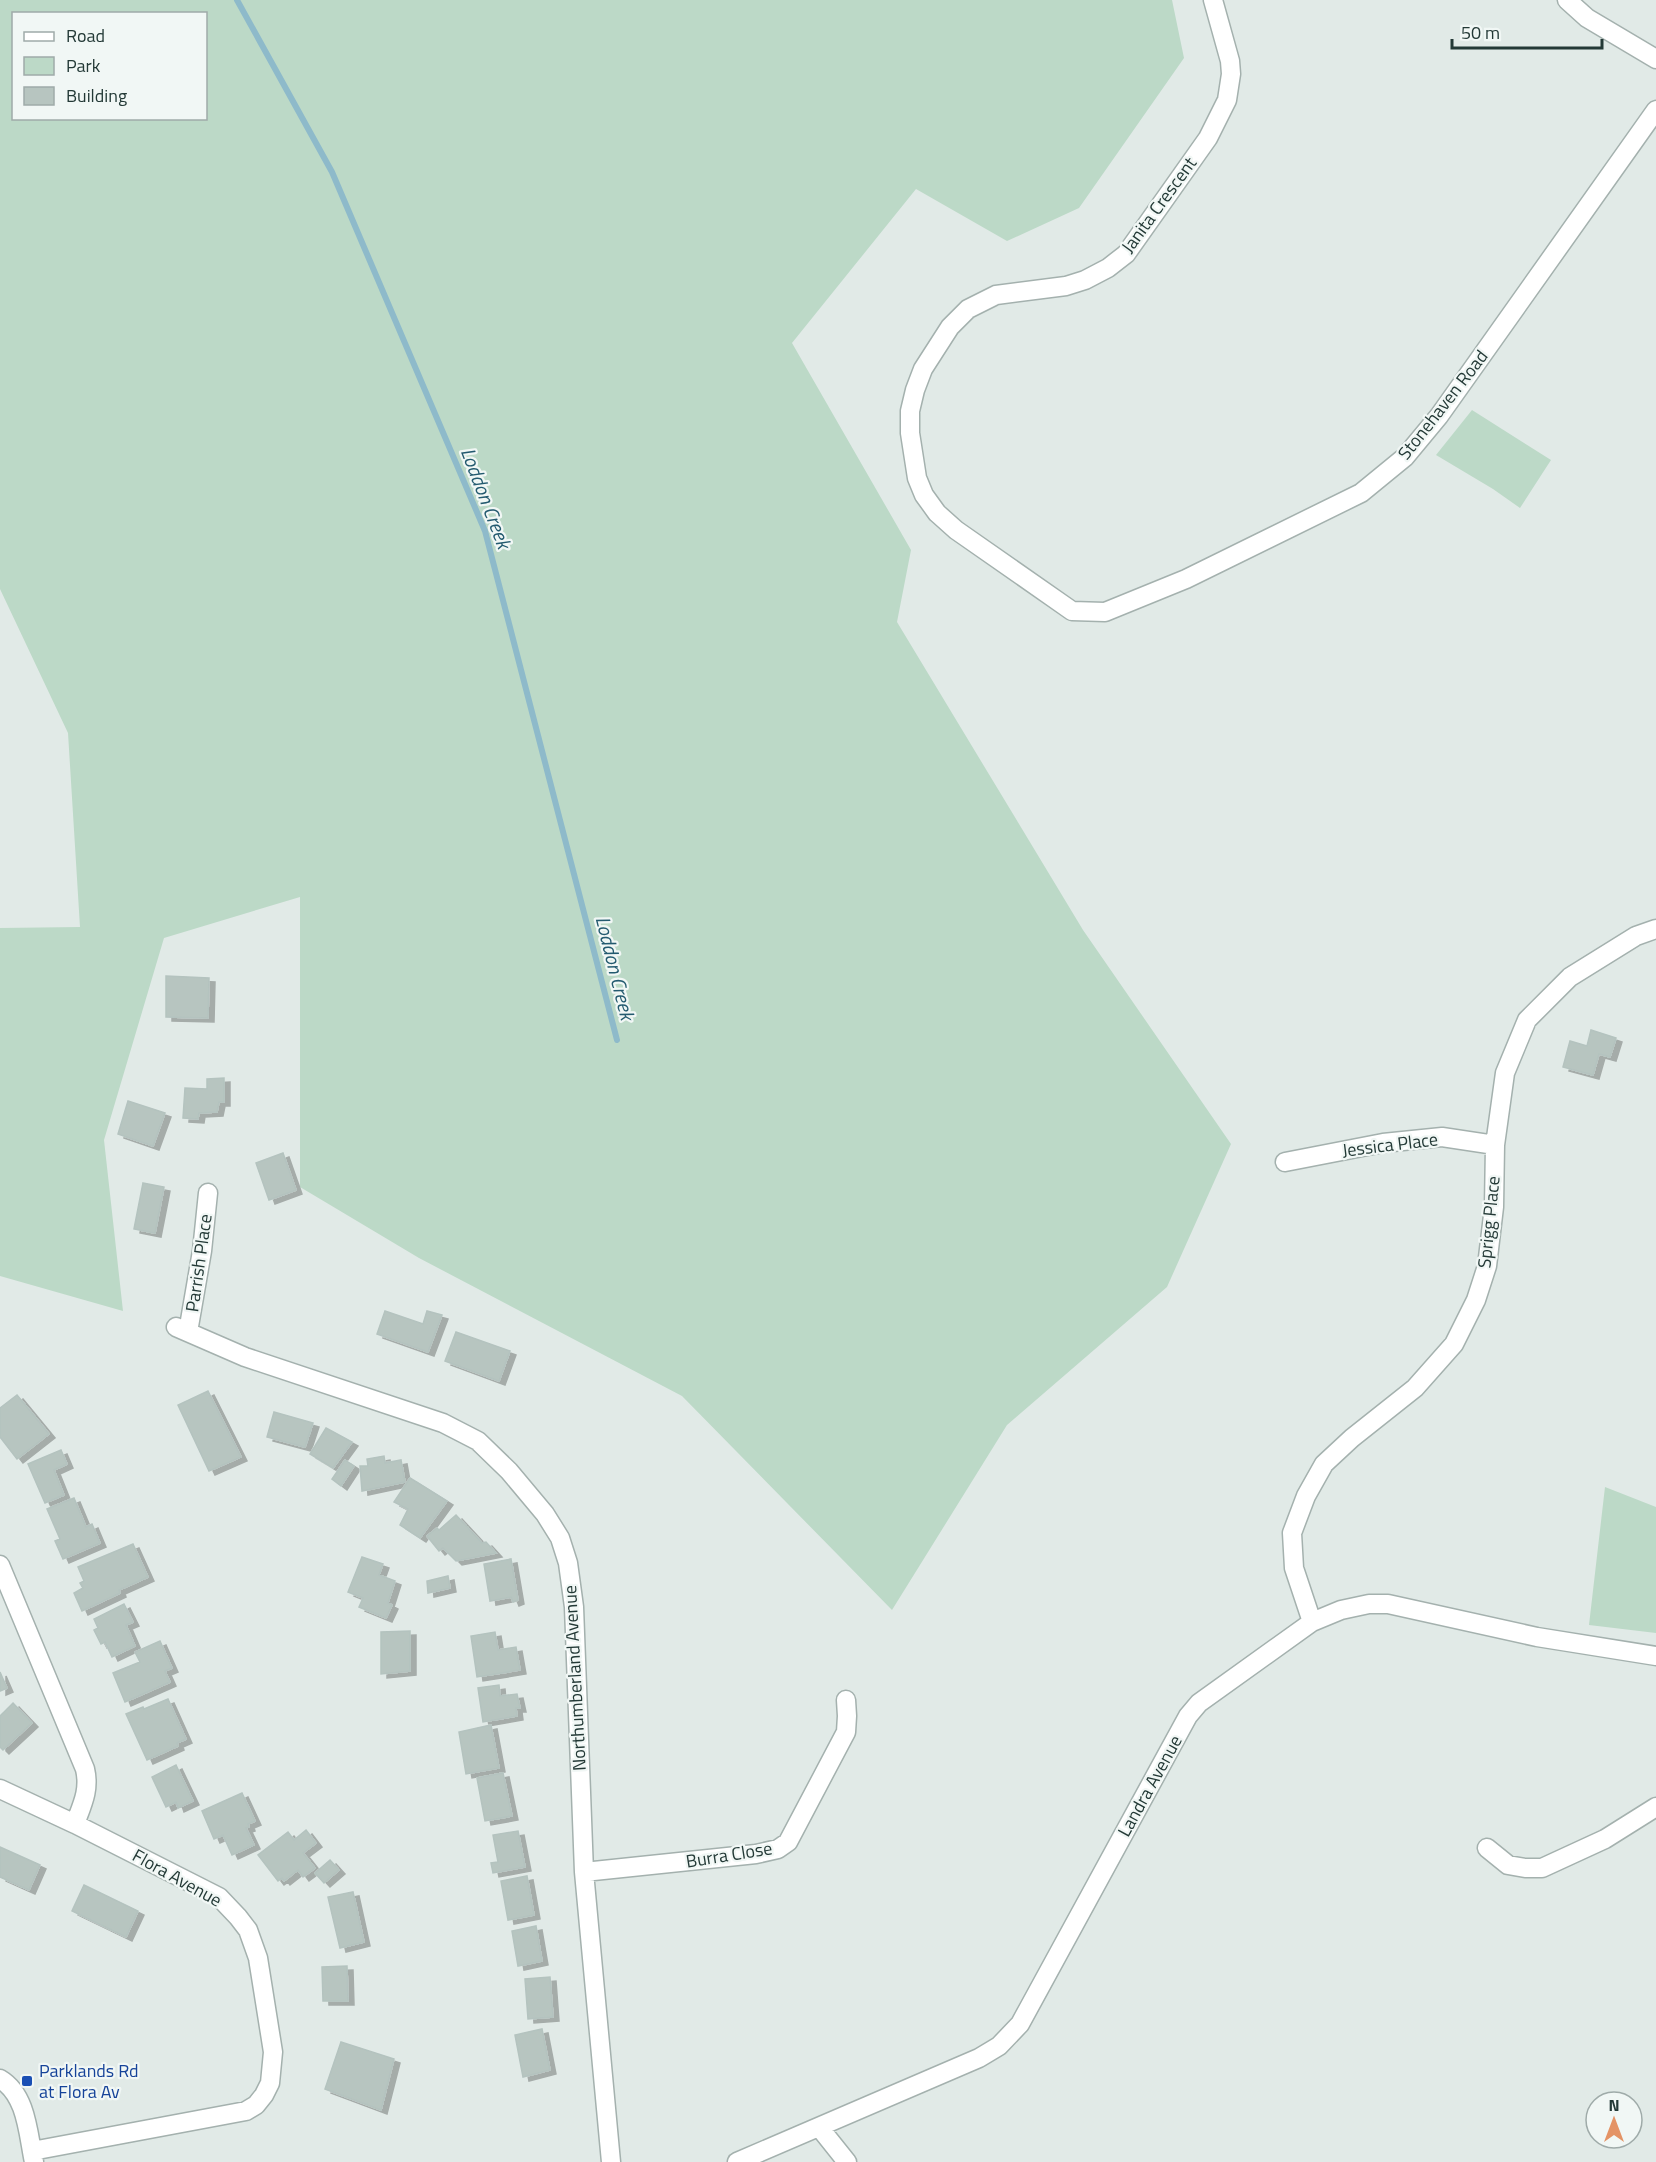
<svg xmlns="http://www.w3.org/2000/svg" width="1656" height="2162" font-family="'Titillium Web',sans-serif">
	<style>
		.green { fill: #bcd9c7; fill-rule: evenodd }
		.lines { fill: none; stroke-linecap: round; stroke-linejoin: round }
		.stream { stroke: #8ebaca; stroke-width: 6 }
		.building { fill: #b7c5c0; stroke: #b4c3bf; stroke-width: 1.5; filter: url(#shadow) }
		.minor-casing { stroke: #a4b1ae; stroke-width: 21 }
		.minor { stroke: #fff; stroke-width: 18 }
		.transit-dot { fill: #1a4fb4; stroke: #f1f7f5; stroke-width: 2 }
		.labels { text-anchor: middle; stroke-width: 4.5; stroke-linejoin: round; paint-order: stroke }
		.street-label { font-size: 18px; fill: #233936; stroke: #f1f7f5 }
		.transit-label { font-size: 18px; fill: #164399; stroke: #f1f7f5; text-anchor: start }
		.water-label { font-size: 20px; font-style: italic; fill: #235a6f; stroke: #f1f7f5 }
	</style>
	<defs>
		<filter id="shadow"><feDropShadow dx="6" dy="4" stdDeviation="0" flood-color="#0004"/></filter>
	</defs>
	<rect width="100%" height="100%" fill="#e1eae7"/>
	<path class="green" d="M 0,0 L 1172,0 L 1184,58 L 1079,208 L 1007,241 L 916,189 L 792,343 L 911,550 L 897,622 L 1083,930 L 1231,1144 L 1167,1287 L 1007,1425 L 892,1610 L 682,1396 L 419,1258 L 300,1187 L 300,897 L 164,938 L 104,1140 L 123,1311 L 0,1276 L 0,928 L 80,927 L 68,733 L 0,589 ZM 14,14 L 206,14 L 206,118 L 14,118 Z
		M 1472,410 L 1551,460 L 1520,508 L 1493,489 L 1436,455 Z
		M 1605,1487 L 1656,1507 L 1656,1633 L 1589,1625 Z"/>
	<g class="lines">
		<path class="stream" d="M 237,0 L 332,172 L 485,531 L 617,1040"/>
	</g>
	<path class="building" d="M 166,976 L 209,978 L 208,1018 L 166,1017 Z
		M 1591,1030 L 1616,1038 L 1610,1057 L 1599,1054 L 1593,1075 L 1563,1067 L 1570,1041 L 1587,1046 Z
		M 224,1078 L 224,1102 L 219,1102 L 217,1112 L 199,1113 L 198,1119 L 183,1118 L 185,1088 L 207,1089 L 207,1079 Z
		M 128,1101 L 165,1113 L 153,1146 L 118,1134 Z
		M 283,1153 L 296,1190 L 269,1200 L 256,1163 Z
		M 143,1183 L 164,1187 L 155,1233 L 134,1229 Z
		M 385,1311 L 423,1324 L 427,1311 L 442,1315 L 428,1352 L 377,1334 Z
		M 456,1332 L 510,1351 L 499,1381 L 445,1361 Z
		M 208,1391 L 241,1457 L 209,1471 L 178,1405 Z
		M 17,1395 L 49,1434 L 17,1459 L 0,1437 L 0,1408 Z
		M 274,1412 L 313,1423 L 305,1447 L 267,1437 Z
		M 326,1428 L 352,1442 L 333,1468 L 310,1454 Z
		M 61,1450 L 67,1464 L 54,1470 L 64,1495 L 45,1503 L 28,1464 Z
		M 384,1456 L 385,1463 L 401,1460 L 405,1482 L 362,1491 L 360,1466 L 368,1466 L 367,1459 Z
		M 345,1460 L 354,1466 L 341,1486 L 332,1479 Z
		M 410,1478 L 447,1501 L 420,1538 L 400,1525 L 408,1509 L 394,1502 Z
		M 74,1498 L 86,1527 L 92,1524 L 100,1543 L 63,1559 L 55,1541 L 60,1539 L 47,1509 Z
		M 456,1515 L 482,1543 L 486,1542 L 496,1553 L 456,1561 L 443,1548 L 439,1551 L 427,1536 L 437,1528 L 439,1530 Z
		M 133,1544 L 148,1577 L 119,1590 L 120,1593 L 82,1611 L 74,1593 L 83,1588 L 80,1583 L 84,1581 L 78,1567 Z
		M 362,1557 L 383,1564 L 379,1575 L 395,1581 L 388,1603 L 392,1605 L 386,1618 L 359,1607 L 363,1598 L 348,1592 Z
		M 511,1559 L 518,1600 L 513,1602 L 511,1597 L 490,1601 L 484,1564 Z
		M 448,1576 L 450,1588 L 428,1593 L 427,1581 Z
		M 124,1604 L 133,1622 L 126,1625 L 135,1646 L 112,1657 L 105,1642 L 101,1644 L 94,1630 L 98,1628 L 94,1619 Z
		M 410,1631 L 410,1671 L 381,1674 L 381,1632 Z
		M 495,1632 L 498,1650 L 516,1647 L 520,1670 L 477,1677 L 471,1636 Z
		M 160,1641 L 172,1668 L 165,1671 L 170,1682 L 125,1702 L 113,1673 L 140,1662 L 135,1652 Z
		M 0,1672 L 7,1688 L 0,1691 Z
		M 499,1685 L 500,1696 L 517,1694 L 520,1708 L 516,1708 L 517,1716 L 483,1722 L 478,1688 Z
		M 168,1699 L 186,1739 L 177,1743 L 178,1746 L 147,1760 L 126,1714 L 143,1707 L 144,1709 Z
		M 13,1703 L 32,1723 L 3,1750 L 0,1747 L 0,1716 Z
		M 491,1725 L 499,1768 L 466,1774 L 459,1732 Z
		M 176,1765 L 193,1801 L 178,1808 L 176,1802 L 166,1807 L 152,1777 Z
		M 503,1773 L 512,1816 L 485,1821 L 477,1778 Z
		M 242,1793 L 255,1821 L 248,1824 L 249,1827 L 246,1828 L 254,1845 L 232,1855 L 223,1835 L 214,1839 L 202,1811 Z
		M 306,1830 L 316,1843 L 303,1853 L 315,1868 L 303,1877 L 298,1870 L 284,1881 L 282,1878 L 278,1881 L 258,1855 L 288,1832 L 294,1840 Z
		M 518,1831 L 525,1867 L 493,1873 L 491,1863 L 498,1862 L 493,1835 Z
		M 0,1847 L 40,1865 L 29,1890 L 0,1877 Z
		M 330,1860 L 339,1870 L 324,1883 L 315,1873 Z
		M 527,1876 L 534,1915 L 508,1920 L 501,1881 Z
		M 84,1885 L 138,1911 L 126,1937 L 72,1911 Z
		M 353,1892 L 364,1942 L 340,1948 L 328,1897 Z
		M 536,1926 L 542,1961 L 518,1966 L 512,1931 Z
		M 347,1966 L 348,2001 L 323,2001 L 322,1967 Z
		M 550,1977 L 553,2017 L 528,2019 L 525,1979 Z
		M 542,2029 L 550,2070 L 523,2077 L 515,2035 Z
		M 341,2042 L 394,2059 L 381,2110 L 325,2089 Z"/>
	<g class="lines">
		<g class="minor-casing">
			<path id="minor" d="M 1213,0 L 1230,61 L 1231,74 L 1227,100 L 1208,138 L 1126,254 L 1108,268 L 1085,280 L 1066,286 L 996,295 L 968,309 L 950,327 L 923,369 L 915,390 L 910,411 L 910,433 L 917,478 L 924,495 L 937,513 L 956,530 L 1072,611 L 1105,612 L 1186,579 L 1361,493 L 1405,457 L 1439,416 L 1656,110
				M 1567,0 L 1587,18 L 1656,59
				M 1285,1162 L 1383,1143 L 1442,1137 L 1495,1145
				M 176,1327 L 245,1357 L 443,1423 L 478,1441 L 509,1471 L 545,1514 L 560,1538 L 568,1563 L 574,1607 L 584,1872 L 611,2162
				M 188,1332 L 202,1251 L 208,1193
				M 0,1565 L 85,1769 C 90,1790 82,1805 75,1824 L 219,1897 L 238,1917 L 248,1930 L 258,1958 L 273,2052 L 270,2083 L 264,2095 L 256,2105 L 246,2111 L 32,2151
				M 1312,1622 L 1294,1568 L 1292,1533 L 1306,1496 L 1324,1464 L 1352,1438 L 1415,1388 L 1454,1344 L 1476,1300 L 1487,1266 L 1494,1207 L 1495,1145 L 1505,1073 L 1527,1020 L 1570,977 L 1636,936 L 1656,929
				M 0,1789 L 75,1824
				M 1487,1848 L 1508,1865 L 1525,1868 L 1542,1868 L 1605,1839 L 1656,1807
				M 584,1872 L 756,1854 L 778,1849 L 788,1842 L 846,1732 L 847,1716 L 846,1700
				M 0,2079 C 27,2095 28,2134 34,2162
				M 819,2127 L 847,2162
				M 737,2162 L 979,2058 L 999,2046 L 1020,2024 L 1188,1716 L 1199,1703 L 1312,1622 L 1341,1610 L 1369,1604 L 1388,1604 L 1537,1637 L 1656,1656"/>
		</g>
		<use href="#minor" class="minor"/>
	</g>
	<rect class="transit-dot" x="21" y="2075" width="12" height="12" rx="3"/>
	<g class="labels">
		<g class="street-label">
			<text transform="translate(1159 205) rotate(-54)" y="6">Janita Crescent</text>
			<text transform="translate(1443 405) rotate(-52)" y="6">Stonehaven Road</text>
			<text transform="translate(1390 1145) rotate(-7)" y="6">Jessica Place</text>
			<text transform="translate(1489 1222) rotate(-84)" y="6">Sprigg Place</text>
			<text transform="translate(199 1263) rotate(-82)" y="6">Parrish Place</text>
			<text transform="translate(575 1678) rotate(-93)" y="6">Northumberland Avenue</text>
			<text transform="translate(1150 1786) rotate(-61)" y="6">Landra Avenue</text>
			<text transform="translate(729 1855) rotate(-9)" y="6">Burra Close</text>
			<text transform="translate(177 1878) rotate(29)" y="6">Flora Avenue</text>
		</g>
		<g class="transit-label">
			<text x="39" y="2077">Parklands Rd<tspan x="39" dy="21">at Flora Av</tspan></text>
		</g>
		<g class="water-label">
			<text transform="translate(486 498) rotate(69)" y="7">Loddon Creek</text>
			<text transform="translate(615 968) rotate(76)" y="7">Loddon Creek</text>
		</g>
	</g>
	<rect x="12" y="12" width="195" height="108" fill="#f1f7f5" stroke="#9faba9" stroke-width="1.5"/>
	<rect x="24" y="32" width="30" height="9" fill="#ffffff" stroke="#9faba9" stroke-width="1.5"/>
	<text x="66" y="42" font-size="18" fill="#233936">Road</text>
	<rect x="24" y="57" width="30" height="18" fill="#bcd9c7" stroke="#9faba9" stroke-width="1.5"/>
	<text x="66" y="72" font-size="18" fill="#233936">Park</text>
	<rect x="24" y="87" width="30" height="18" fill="#b7c5c0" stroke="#9faba9" stroke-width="1.5"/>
	<text x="66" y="102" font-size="18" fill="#233936">Building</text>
	<g transform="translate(1614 2120)"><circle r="28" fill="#f1f7f5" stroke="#9faba9" stroke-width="1.5"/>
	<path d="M0-4.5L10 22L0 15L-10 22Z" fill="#e49365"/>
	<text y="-9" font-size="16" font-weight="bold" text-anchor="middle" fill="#233936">N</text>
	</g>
	<path d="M1452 39v9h150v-9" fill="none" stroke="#233936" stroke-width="3"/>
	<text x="1461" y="39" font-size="18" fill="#233936" stroke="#f1f7f5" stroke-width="4.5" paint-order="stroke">50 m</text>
</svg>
